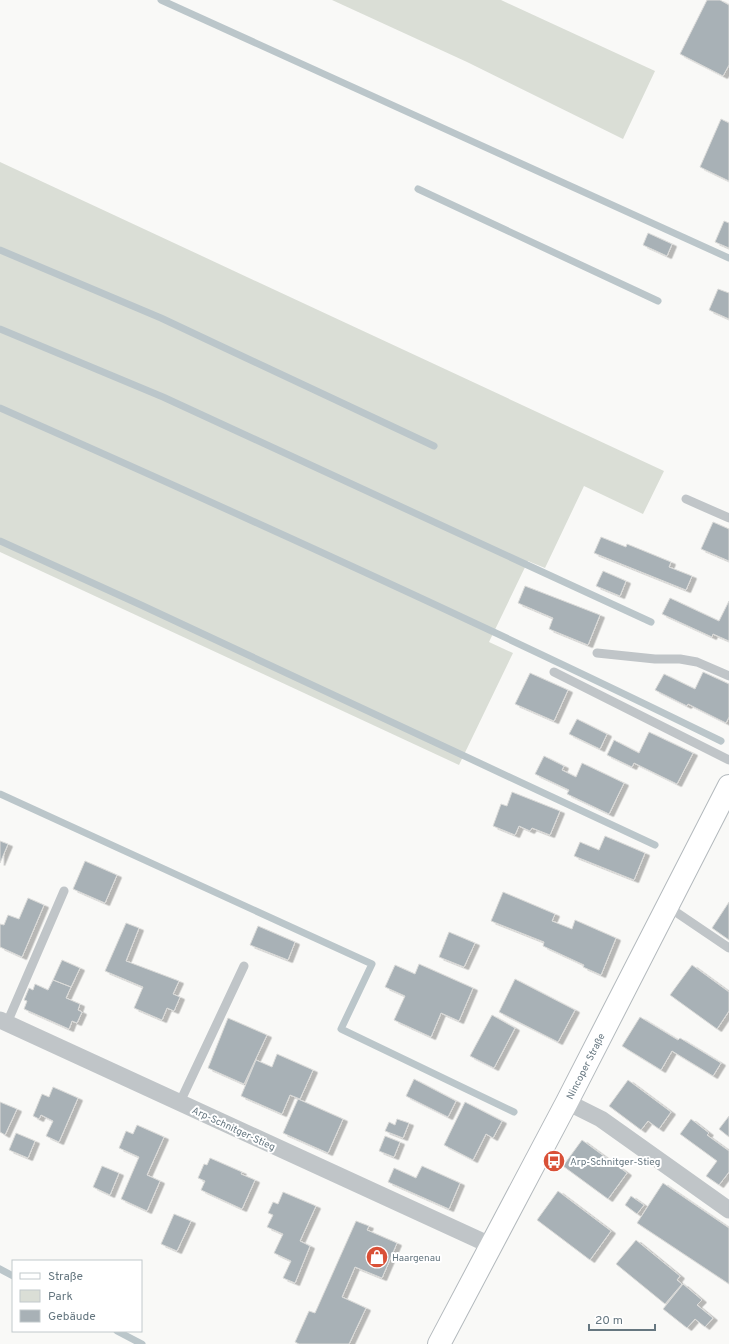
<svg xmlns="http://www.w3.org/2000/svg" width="729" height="1344" font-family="Overpass,sans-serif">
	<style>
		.green { fill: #daded6 }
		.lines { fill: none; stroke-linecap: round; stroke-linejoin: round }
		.stream { stroke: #bbc6ca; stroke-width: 7 }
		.building { fill: #a8b1b6; stroke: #dbdbd9; filter: url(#shadow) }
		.secondary-casing { stroke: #b3b9bd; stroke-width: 24 }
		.lane { stroke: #c0c5c8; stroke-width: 9 }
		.street { stroke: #c0c5c8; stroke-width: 17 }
		.secondary { stroke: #fff; stroke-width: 22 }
		.labels { text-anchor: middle; stroke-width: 4; stroke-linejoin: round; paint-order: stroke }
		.street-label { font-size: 10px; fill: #667780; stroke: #fff }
		.poi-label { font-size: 10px; fill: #667780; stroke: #fff; text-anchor: start }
	</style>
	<defs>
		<filter id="shadow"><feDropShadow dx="4.5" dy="2.5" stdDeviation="0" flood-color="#0004"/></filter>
	</defs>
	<rect width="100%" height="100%" fill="#f9f9f7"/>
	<path class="green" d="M 332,0 L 501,0 L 655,71 L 623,139 L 467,62 Z
		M 0,162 L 664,471 L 643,514 L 584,486 L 545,568 L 528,561 L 489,642 L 513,653 L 459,765 L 0,552 Z"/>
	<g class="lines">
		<path class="stream" d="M 161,0 L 729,258
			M 418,189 L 658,301
			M 0,250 L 161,318 L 434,446
			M 0,329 L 163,397 L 651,622
			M 0,408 C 242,515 483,624 721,741
			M 0,541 L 141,605 L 655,845
			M 0,794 L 372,964 L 341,1029 L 514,1112
			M 0,1269 L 13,1276
			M 117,1331 L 142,1344"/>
	</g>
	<path class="building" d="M 707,0 L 720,0 L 729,5 L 729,65 L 723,76 L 680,54 Z
		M 721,119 L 729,123 L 729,181 L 700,167 Z
		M 724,221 L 729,223 L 729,248 L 715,242 Z
		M 648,233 L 672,244 L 667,256 L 643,245 Z
		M 718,289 L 729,293 L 729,319 L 709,310 Z
		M 713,522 L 729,529 L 729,561 L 701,549 Z
		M 601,537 L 626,547 L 627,544 L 671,562 L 669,567 L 692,576 L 686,590 L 594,553 Z
		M 603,571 L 626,581 L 620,596 L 596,586 Z
		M 525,586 L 600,615 L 588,645 L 549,629 L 553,618 L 518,603 Z
		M 670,598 L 719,621 L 729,601 L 729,641 L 713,634 L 712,637 L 662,614 Z
		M 703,672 L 729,684 L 729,717 L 726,723 L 688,704 L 687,706 L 655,690 L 664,674 L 695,689 Z
		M 530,673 L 568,690 L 554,721 L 515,704 Z
		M 577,719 L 607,734 L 600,749 L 569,734 Z
		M 649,732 L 693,753 L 677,784 L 634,763 L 632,767 L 607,755 L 614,740 L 639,753 Z
		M 544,756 L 564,766 L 562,770 L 576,777 L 582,763 L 624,783 L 609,814 L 567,794 L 569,790 L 535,774 Z
		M 512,792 L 560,811 L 550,835 L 532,828 L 530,831 L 519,826 L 515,835 L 493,826 L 501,804 L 507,806 Z
		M 605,836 L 645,853 L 634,880 L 574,856 L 580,842 L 599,850 Z
		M 0,841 L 8,844 L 0,863 Z
		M 85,861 L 117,875 L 105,903 L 73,889 Z
		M 503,892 L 555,914 L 552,921 L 572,929 L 575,920 L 616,938 L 601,975 L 583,967 L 584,965 L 543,946 L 544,942 L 491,921 Z
		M 28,898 L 44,905 L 22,957 L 0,947 L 0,924 L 4,925 L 8,915 L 19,919 Z
		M 729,902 L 729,940 L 712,928 Z
		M 126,923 L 139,928 L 126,961 L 179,981 L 173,994 L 180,997 L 174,1011 L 167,1008 L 162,1020 L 134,1008 L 143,987 L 105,971 Z
		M 258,926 L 295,942 L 288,960 L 250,945 Z
		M 449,932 L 475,943 L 464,967 L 439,957 Z
		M 62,960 L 80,968 L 71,987 L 53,980 Z
		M 419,964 L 473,988 L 459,1021 L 441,1013 L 431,1037 L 394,1020 L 405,996 L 385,987 L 395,965 L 415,974 Z
		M 692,965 L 729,992 L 729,1011 L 717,1029 L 670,995 Z
		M 515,979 L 575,1010 L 558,1042 L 499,1012 Z
		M 53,980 L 71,987 L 66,998 L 80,1004 L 78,1010 L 82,1012 L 77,1023 L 72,1021 L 69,1029 L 24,1009 L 27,1001 L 24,1000 L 29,988 L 33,990 L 35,984 L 48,990 Z
		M 492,1015 L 515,1028 L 494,1068 L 470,1056 Z
		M 640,1017 L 678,1040 L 680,1038 L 721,1063 L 713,1076 L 672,1051 L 661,1070 L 622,1046 Z
		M 228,1018 L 267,1035 L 244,1084 L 208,1068 Z
		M 277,1054 L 313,1070 L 300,1099 L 290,1095 L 282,1114 L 241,1096 L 256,1060 L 272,1067 Z
		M 414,1079 L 456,1101 L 448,1117 L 406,1096 Z
		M 628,1080 L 671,1112 L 659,1129 L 648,1121 L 641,1130 L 609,1106 Z
		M 53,1087 L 78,1098 L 59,1142 L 46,1136 L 53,1121 L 41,1115 L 39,1119 L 33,1116 L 42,1094 L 49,1097 Z
		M 298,1099 L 343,1119 L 328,1153 L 283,1133 Z
		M 0,1102 L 17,1109 L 5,1135 L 0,1132 Z
		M 465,1102 L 502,1121 L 493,1138 L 486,1134 L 473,1160 L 444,1145 Z
		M 729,1116 L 729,1137 L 719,1129 Z
		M 397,1119 L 409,1123 L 403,1138 L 385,1131 L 389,1122 L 395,1125 Z
		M 691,1119 L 709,1133 L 707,1135 L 729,1151 L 729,1172 L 719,1185 L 706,1176 L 717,1161 L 680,1134 Z
		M 137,1125 L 164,1137 L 147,1175 L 160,1181 L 147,1211 L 121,1199 L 139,1157 L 119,1148 L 126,1131 L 133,1134 Z
		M 16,1133 L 35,1141 L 28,1158 L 9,1150 Z
		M 385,1136 L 400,1142 L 394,1157 L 379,1151 Z
		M 582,1140 L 627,1173 L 608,1199 L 563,1166 Z
		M 210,1158 L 242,1172 L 241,1174 L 255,1180 L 242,1209 L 201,1190 L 205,1181 L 198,1178 L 204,1164 L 207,1165 Z
		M 102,1166 L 119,1173 L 110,1195 L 93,1187 Z
		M 422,1166 L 460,1183 L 449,1209 L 388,1182 L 394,1168 L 416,1178 Z
		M 663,1183 L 729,1228 L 729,1284 L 637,1223 Z
		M 558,1191 L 611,1231 L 590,1260 L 537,1220 Z
		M 283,1192 L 316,1206 L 300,1241 L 310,1246 L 295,1283 L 283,1278 L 291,1261 L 274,1253 L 283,1234 L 267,1227 L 273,1215 L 268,1213 L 273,1202 L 278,1204 Z
		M 631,1196 L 644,1205 L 637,1214 L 625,1205 Z
		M 174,1214 L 191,1221 L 177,1251 L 161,1244 Z
		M 356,1221 L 369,1226 L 367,1230 L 397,1243 L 382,1278 L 355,1267 L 342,1297 L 366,1308 L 349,1344 L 299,1344 L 295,1342 L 309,1311 L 315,1313 Z
		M 636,1240 L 680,1276 L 677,1280 L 682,1284 L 665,1304 L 616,1264 Z
		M 683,1284 L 702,1300 L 697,1305 L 713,1318 L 705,1327 L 695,1319 L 687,1328 L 663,1309 Z"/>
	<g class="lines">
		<g class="secondary-casing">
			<path id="secondary" d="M 439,1344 L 567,1102 L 729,786"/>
		</g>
		<path class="lane" d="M 686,499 L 729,518
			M 597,653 L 655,659 L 680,659 L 697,662 L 729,676
			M 554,672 L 729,760
			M 667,906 L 729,948
			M 7,1023 L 64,891
			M 180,1102 L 244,966"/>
		<path class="street" d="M 0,1020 L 490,1245
			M 567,1102 L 601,1119 L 729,1210"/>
		<use href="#secondary" class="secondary"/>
	</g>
	<defs>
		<g id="bus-disc" transform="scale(1.15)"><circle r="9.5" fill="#d95037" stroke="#fff"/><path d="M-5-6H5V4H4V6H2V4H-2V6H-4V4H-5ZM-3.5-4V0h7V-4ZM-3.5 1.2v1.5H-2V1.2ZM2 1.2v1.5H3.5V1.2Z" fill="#fff"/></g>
		<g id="shop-disc" transform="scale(1.15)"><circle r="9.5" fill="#d95037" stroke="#fff"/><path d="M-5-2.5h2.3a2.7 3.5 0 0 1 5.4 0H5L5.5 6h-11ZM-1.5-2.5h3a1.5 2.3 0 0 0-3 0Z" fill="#fff"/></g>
	</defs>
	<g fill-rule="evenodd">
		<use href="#bus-disc" x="554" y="1161"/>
		<use href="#shop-disc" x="377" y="1257"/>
	</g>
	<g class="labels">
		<g class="street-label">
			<text transform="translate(585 1066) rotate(-63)" y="4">Nincoper Straße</text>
			<text transform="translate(234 1128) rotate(25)" y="4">Arp-Schnitger-Stieg</text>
		</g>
		<g class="poi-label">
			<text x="570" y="1165">Arp-Schnitger-Stieg</text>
			<text x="392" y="1261">Haargenau</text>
		</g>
	</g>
	<rect x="12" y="1260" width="130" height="72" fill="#ffffff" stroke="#c2c9cc"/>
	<rect x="20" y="1273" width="20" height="6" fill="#ffffff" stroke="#c2c9cc"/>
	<text x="48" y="1280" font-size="12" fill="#667780">Straße</text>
	<rect x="20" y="1290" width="20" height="12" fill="#daded6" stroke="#c2c9cc"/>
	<text x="48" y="1300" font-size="12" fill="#667780">Park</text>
	<rect x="20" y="1310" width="20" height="12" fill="#a8b1b6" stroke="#c2c9cc"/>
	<text x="48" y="1320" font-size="12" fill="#667780">Gebäude</text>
	<path d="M589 1324v6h66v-6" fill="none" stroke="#667780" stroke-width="2"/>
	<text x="595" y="1324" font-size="12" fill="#667780" stroke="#ffffff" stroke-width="3" paint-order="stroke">20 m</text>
</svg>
